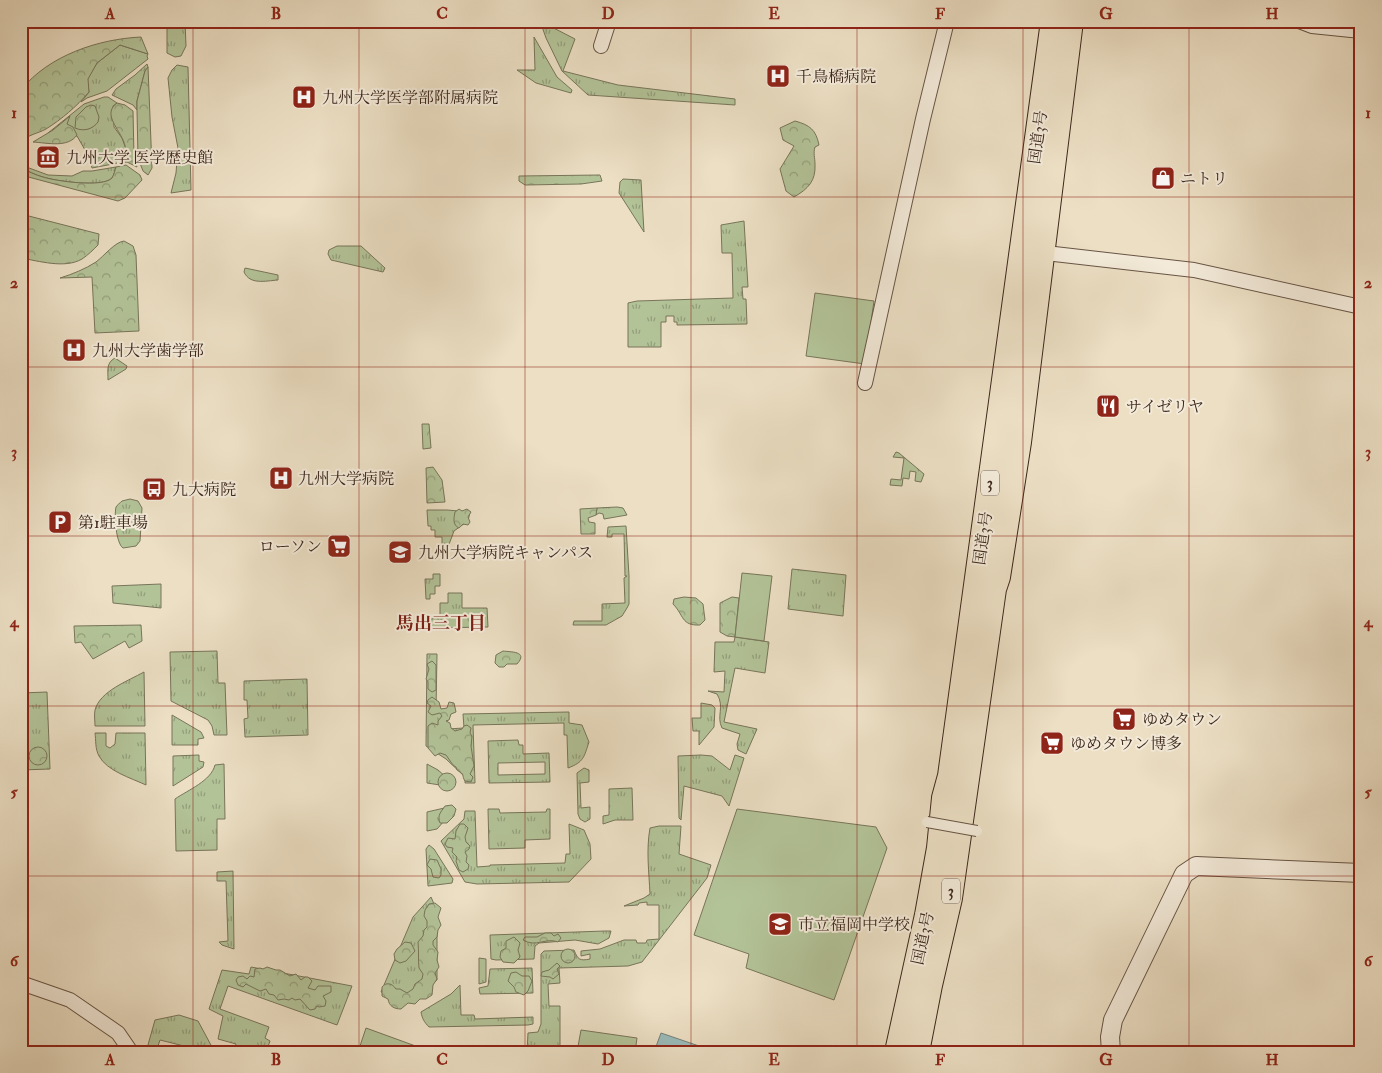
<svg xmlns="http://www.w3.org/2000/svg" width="1382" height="1073" font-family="'IM FELL Double Pica','Noto Serif JP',serif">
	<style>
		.grass { fill: url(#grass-tufts); stroke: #78755a; fill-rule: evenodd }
		.forest { fill: url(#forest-crowns); stroke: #78755a }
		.pitch { fill: #b3c398; stroke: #78755a }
		.water { fill: #9abcba; stroke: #74807a }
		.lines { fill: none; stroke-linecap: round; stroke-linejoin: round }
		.minor-casing { stroke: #685545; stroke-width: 16 }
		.tertiary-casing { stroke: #685545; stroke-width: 20 }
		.trunk-casing { stroke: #3c271b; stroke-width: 26 }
		.minor { stroke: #f3ead9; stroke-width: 14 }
		.tertiary { stroke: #f3ead9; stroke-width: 18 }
		.trunk { stroke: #ecdfc4; stroke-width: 24 }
		.pedestrian-bridge-casing { stroke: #685545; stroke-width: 12; stroke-linecap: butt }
		.pedestrian-bridge { stroke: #f3ead9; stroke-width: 10 }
		.grid { fill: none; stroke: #8f2418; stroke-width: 1; stroke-opacity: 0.55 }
		.labels { text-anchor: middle; stroke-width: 4; stroke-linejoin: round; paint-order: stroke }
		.shield { fill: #f3ead9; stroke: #736254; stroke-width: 1 }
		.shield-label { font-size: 15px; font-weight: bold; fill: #3c271b }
		.poi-label { font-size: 16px; fill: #3c271b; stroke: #f3ead9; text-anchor: start }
		.street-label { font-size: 16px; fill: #3c271b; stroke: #f3ead9 }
		.neighbourhood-label { font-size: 18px; font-weight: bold; fill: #7a1f14; stroke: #f3ead9 }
		.neatline { fill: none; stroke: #8f2418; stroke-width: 2 }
		.grid-label { font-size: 16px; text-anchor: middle; font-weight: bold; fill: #8f2418 }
	</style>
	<defs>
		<pattern id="grass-tufts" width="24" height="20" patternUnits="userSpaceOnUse" patternTransform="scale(1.25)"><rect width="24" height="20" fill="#b3c398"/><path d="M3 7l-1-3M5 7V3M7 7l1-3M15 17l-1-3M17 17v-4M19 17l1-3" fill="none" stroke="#939e7b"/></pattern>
		<pattern id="forest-crowns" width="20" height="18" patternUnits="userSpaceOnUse" patternTransform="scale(1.25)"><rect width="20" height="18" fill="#b3c398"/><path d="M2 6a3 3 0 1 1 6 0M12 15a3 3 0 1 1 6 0" fill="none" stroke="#939e7b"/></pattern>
	</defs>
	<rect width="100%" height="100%" fill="#ecdfc4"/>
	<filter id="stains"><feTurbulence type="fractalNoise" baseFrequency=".004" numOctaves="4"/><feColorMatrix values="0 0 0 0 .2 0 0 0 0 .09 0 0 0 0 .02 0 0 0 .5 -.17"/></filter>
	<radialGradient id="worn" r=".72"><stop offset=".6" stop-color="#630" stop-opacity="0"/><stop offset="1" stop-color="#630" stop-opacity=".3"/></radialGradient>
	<path class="grass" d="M 167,21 L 185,21 L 186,46 L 181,56 L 175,57 L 167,53 Z
		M 540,21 L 575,39 L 563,71 L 618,85 L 735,99 L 735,105 L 588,95 L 562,71 L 546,38 Z
		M 534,37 L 557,77 L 572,90 L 571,93 L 536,83 L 517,70 L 535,70 Z
		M 120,45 L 148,54 L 147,56 L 148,59 L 107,91 L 87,98 L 81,102 L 89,92 L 87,79 L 97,63 Z
		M 147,64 L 148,67 L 145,71 L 137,101 L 137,110 L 133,105 L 112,95 L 116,89 L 135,75 Z
		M 177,65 L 188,67 L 191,190 L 171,193 L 176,173 L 178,148 L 172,117 L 168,78 L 172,70 Z
		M 104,97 L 108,97 L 117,103 L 113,106 L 114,127 L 122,138 L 126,149 L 118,163 L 92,168 L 89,157 L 77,136 L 48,133 L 84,104 Z
		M 21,165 L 48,175 L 72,176 L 83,171 L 92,171 L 116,167 C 115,170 114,175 112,178 C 103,188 55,181 43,177 C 35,175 28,171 21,168 Z
		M 623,179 L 641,180 L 644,232 L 619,193 L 620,182 Z
		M 744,221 L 748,287 L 742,287 L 743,299 L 746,299 L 747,324 L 677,325 L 677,322 L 674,322 L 674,316 L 666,316 L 666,322 L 661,322 L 661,347 L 628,347 L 628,303 L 637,301 L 733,298 L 732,253 L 722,253 L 721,225 Z
		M 337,246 L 361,246 L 385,268 L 383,272 L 331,260 L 328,254 L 329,250 Z
		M 245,268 L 278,275 L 278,280 C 265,281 250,285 244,272 Z
		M 115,358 L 127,366 L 126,369 L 108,380 C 108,370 106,363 115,358 Z
		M 896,452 L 899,453 L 924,474 L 921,482 L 915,481 L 916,472 L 910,471 L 909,479 L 903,478 L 902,486 L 890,485 L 891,479 L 901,480 L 904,458 L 893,457 Z
		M 130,499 L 138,501 L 142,508 L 140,541 L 136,546 L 123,548 C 116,543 114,516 116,507 C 117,505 120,503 122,501 Z
		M 617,507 L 623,508 L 627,515 L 604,519 L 603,514 L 599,513 L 596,515 L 597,508 Z
		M 427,510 L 447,510 L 470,512 L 468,521 L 454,531 L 448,547 L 442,547 L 442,537 L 435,537 L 435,530 L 431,530 L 431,526 L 428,526 Z
		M 626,526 L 629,576 L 629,604 L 627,608 L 622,616 L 606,625 L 573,625 L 574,621 L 602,621 L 602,604 L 625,603 L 624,578 L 627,576 L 625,576 L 624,534 L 612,534 L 612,537 L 607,537 L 608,527 Z
		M 792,569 L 846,575 L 843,616 L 788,609 Z
		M 433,574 L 440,574 L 440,586 L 435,586 L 435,594 L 430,594 L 430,599 L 426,599 L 425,579 L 433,579 Z
		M 161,584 L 161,608 L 113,603 L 112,586 Z
		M 448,593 L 462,593 L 462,608 L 487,608 L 488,627 L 427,628 L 427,619 L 433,619 L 433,615 L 440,615 L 440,603 L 448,603 Z
		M 735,637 L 769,642 L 765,673 L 735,668 L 724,722 L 757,729 L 746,754 L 738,750 L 737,744 L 740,734 L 722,728 C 716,716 725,707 717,694 L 708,691 L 724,692 L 725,671 L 714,672 L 715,642 L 734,642 Z
		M 217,651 L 218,683 L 225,683 L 227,735 L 214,735 L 212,726 L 208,720 L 171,701 L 170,652 Z
		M 427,654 L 437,654 L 436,710 L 446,710 L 447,729 L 464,728 L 463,714 L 569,712 L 569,723 L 582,725 L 589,742 C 584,757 584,762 568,768 L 567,735 L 564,735 L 564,723 L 473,725 L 475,783 L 465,783 L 465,777 L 446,759 L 426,746 Z
		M 144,672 L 145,726 L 95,726 C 95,721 94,715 95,710 C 100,691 128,681 144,672 Z
		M 307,679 L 308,735 L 245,737 L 244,719 L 248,718 L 247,700 L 244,700 L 244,681 Z
		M 47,692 L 50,769 L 21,770 L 21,693 Z
		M 701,703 L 712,705 L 715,708 L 714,727 L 699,745 L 699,731 L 693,731 L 692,718 L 701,718 Z
		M 172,715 L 201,732 L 204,738 L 198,739 L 198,745 L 172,745 Z
		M 95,733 L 106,733 L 106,746 L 110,748 L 115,744 L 116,733 L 145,733 L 146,785 C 131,778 107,771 99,756 C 95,749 96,740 95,733 Z
		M 518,740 L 519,745 L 523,745 L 523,754 L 549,753 L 550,782 L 489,783 L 488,741 ZM 545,762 L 545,774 L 498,775 L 498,763 Z
		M 199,755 L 199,761 L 204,762 L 203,767 L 173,786 L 173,756 Z
		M 701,755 L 712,756 L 730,770 L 735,755 L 744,758 L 729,806 L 722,796 L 684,786 L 681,820 L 679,818 L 678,756 Z
		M 224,764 L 225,819 L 217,819 L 217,850 L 176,851 L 175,799 C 188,790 211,781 215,765 Z
		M 427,764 L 438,770 L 453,783 L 453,787 L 427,783 Z
		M 584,768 L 589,770 L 589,782 L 580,783 L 581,808 L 590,807 L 590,819 L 585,822 L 580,819 L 578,814 L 577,773 Z
		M 632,788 L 633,820 L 615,820 L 603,824 L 603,816 L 609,815 L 609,789 Z
		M 453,806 L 453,811 L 437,829 L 427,831 L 427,812 Z
		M 488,809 L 499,809 L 500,813 L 546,812 L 547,809 L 550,809 L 550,839 L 525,840 L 525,848 L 489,849 Z
		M 465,811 L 475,811 L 477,867 L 490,866 L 490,865 L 565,863 L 566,854 L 570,854 L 569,824 L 584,830 L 590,844 L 591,859 L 569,882 L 477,884 L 465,882 L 441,841 L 464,819 Z
		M 659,826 L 681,826 L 679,854 L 711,865 L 707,878 L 642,962 L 628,966 L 559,968 L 560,983 L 548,984 L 549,1006 L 560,1006 L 560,1052 L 527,1052 L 528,1033 L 538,1032 L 541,1024 L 541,954 L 544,951 L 574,950 C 578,960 580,961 590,959 L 590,954 L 581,956 L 581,951 L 600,949 L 624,940 L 636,940 L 637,943 L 646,943 L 647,940 L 659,939 L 659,905 L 647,905 L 647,902 L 639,903 L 638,905 L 624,906 L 644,898 L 650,894 C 649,872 646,850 650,828 Z
		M 429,845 L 434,849 L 453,879 L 452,883 L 428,886 L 426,849 Z
		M 233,871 L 234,949 L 222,945 L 219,942 L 228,941 L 226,881 L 217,881 L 217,872 Z
		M 431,897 L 437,911 L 437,980 L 412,1000 L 381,992 L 413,917 Z
		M 605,931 L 611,931 L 609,938 L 598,944 L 575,940 L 539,943 L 535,946 L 534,959 L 496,960 L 491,959 L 490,935 Z
		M 479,958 L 486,959 L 486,982 L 479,984 Z
		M 251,967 L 352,986 L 337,1025 L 228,986 L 220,1009 L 269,1027 L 265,1038 L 270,1041 L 266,1052 L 237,1052 L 233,1050 L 236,1044 L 218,1039 L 223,1016 L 209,1009 L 222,970 L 249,974 Z
		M 532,968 L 533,993 L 480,994 L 479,988 L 488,986 L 490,969 Z
		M 460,985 L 461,1015 L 474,1015 L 475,1019 L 533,1017 L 533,1024 L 528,1025 L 429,1027 C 424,1022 422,1018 421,1012 L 451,994 Z
		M 179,1015 L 198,1021 L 212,1047 L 208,1052 L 160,1040 L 156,1052 L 146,1052 L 155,1020 Z"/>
	<path class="forest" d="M 141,37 L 148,54 L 120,45 L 97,63 L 88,79 L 89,92 C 76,107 62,119 46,129 C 37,134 29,134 21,142 L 21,90 C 49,55 99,39 141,37 Z
		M 148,67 L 152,168 L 148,175 L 143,171 L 138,158 L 137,110 L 137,101 L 145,71 Z
		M 117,103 L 125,105 L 133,111 L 134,158 L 137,167 L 127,162 L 118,163 L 126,149 C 125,146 124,141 122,138 C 117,127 103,113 117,103 Z
		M 91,105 L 95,106 L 99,117 L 98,122 C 93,129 84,132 75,128 L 76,117 L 86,107 Z
		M 70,116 L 67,124 L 73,127 L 77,135 C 68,148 48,143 33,142 L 53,130 Z
		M 795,121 C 810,125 816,130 819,145 L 815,147 C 813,153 815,158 815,164 C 816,181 808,189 794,197 L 786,191 L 780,169 L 794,146 L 783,140 L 780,128 Z
		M 126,165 L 140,175 L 142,180 L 125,198 L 118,201 L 21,175 L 21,168 C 28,171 35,175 43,177 C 55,181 103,188 112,178 C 114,175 115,170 116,167 Z
		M 600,175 L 602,181 L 581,184 L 525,185 L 519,181 L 519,176 Z
		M 21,214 L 99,234 L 98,245 C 93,250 88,255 82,259 C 65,269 39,261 21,258 Z
		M 124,241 L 133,246 L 136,255 L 139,331 L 95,333 L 92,277 L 60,278 C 73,274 85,269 96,262 C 104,256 115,242 124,241 Z
		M 422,424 L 429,424 L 431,448 L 423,449 Z
		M 433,467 L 442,480 L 445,502 L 427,503 L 426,468 Z
		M 597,508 L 596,515 L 588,518 L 589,522 L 595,523 L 595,534 L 581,534 L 580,509 Z
		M 459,509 L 462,511 L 467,509 L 471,512 L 468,517 L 470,522 L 468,525 L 463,524 L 459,528 C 452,525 454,517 455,512 Z
		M 684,597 L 696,598 L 703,604 L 705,620 L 700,625 C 681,626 684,615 673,604 L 674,599 Z
		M 732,597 L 739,598 L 735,637 L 727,636 L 720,632 L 720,603 Z
		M 141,625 L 142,641 L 129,648 L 125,641 L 93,659 L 81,642 L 75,643 L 74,626 Z
		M 503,651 C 510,652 529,651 517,664 L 507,664 L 504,667 L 499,667 L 495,663 L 496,655 Z
		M 432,661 L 436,665 L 436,690 L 432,692 L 428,689 L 428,682 L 426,679 L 429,669 L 427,664 Z
		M 432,697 L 439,702 L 441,709 L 447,708 L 449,702 L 454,703 L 456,712 L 451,714 L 449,720 L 446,721 L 450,723 L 451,728 L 455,731 L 462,729 L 464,726 L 467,725 L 471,728 L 470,733 L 472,736 L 471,746 L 474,766 L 470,774 L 473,777 L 471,782 L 465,781 C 461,775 466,775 457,770 L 456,767 L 453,765 L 446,755 L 440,753 L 435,756 L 428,748 L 428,726 L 432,723 L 438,725 L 438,721 L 442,716 L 440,713 L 432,715 L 428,712 L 431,706 L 427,703 L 428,700 Z
		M29 756a9 9 0 1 1 18 0a9 9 0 1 1-18 0Z
		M438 782a9 9 0 1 1 18 0a9 9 0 1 1-18 0Z
		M 452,805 L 456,809 L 454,816 L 447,823 L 440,823 C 437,815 441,812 445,806 Z
		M 460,824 L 464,824 L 468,828 L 465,837 L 466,842 L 470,846 L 469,849 L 465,852 L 467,856 L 466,862 L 469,865 L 468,869 L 463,872 L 459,870 L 456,861 L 457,857 L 452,852 L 453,848 L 447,847 L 445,844 L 448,838 L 455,839 L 456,831 Z
		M 430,859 L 437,860 L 441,869 L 441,875 L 439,878 L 433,877 L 431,869 L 427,865 Z
		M 435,903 L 441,908 L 438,917 L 441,925 L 438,930 L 437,937 L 433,941 L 433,945 L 438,952 L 437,960 L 439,967 L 435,973 L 437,979 L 433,985 L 432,995 L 426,999 L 420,999 L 415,1004 L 408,1003 L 401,1009 C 394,1009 389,1006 388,999 L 382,996 L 382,987 C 386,982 392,983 396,989 L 400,989 L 407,993 L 413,989 L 415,984 L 422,979 L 423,974 L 419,968 C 418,959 419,951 418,942 L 423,936 L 424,930 L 427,927 L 427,921 L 424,916 L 425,910 L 429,904 Z
		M 545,933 L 551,933 L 554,936 L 558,934 L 561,938 L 558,942 C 546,937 536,948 523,940 L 525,937 L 537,937 Z
		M 514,937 L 520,943 L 518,950 L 520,957 L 514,963 L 503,962 L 500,957 L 501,951 L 506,948 L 506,941 Z
		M 405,942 L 411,943 L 415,951 L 406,961 L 400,963 L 395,960 L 394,954 L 397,949 Z
		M561 956a7 7 0 1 1 14 0a7 7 0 1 1-14 0Z
		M 557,963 L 560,966 L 557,969 L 559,974 L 553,979 L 550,977 L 541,976 L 542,972 L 549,970 Z
		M 267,967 L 276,970 L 280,970 L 290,976 L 296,974 L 301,980 L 305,977 L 308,977 L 312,981 L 308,988 L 315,990 L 318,986 L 331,986 L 331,992 L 323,996 L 326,1001 L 325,1006 L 319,1007 L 317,1006 L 315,1009 L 310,1010 L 300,999 L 295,1000 L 292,998 L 289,1000 L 284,999 L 278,1000 L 274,995 L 269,994 L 266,989 L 260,991 L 246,984 L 243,987 L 238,985 L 236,980 L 238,977 L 243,976 L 247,979 L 250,976 L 254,977 L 255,969 L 260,968 L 263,969 Z
		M 516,972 L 522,976 L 529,976 L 532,981 L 528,991 L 524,995 L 516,992 L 514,987 L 508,981 L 511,973 Z"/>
	<path class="pitch" d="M 815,293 L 874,301 L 865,364 L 806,356 Z
		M 742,573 L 772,576 L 764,641 L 735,637 Z
		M 737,809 L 876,827 L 887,848 L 834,1000 L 746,968 L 749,954 L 694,935 Z
		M 366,1028 L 432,1052 L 358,1052 Z
		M 581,1030 L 637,1038 L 635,1052 L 577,1052 Z"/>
	<path class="water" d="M 661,1033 L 702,1047 L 701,1052 L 654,1052 Z"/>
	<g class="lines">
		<g class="minor-casing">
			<path id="minor" d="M 1299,21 L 1312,26 L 1361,31
				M 601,46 L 609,21
				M 1037,252 L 1194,270 L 1361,307
				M 865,383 L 923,119 L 947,21
				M 21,983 L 70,1000 L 118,1033 L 131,1052"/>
		</g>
		<g class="tertiary-casing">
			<path id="tertiary" d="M 1111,1052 L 1110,1037 L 1113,1020 L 1184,874 L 1196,866 L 1361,873"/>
		</g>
		<g class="trunk-casing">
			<path id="trunk" d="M 897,1052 L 927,915 L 939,848 L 944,798 L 950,776 L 1053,21
				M 917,1052 L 930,985 L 950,898 L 994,589 L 998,577 L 1019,442 L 1071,21"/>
		</g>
		<use href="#minor" class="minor"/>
		<use href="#tertiary" class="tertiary"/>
		<use href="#trunk" class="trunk"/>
		<g class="pedestrian-bridge-casing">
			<path id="pedestrian-bridge" d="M 927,822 L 977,831"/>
		</g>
		<use href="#pedestrian-bridge" class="pedestrian-bridge"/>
	</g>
	<path class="grid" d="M 193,21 L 193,1052M 359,21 L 359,1052M 525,21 L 525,1052M 691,21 L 691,1052M 857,21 L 857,1052M 1023,21 L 1023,1052M 1189,21 L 1189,1052M 21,197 L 1361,197M 21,367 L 1361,367M 21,536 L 1361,536M 21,706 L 1361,706M 21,876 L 1361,876"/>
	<defs>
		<g id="hospital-square" transform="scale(1.25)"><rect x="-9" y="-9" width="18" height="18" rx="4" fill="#8f2418" stroke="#f3ead9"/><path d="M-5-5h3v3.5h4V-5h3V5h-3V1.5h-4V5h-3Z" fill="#fff"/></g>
		<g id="museum-square" transform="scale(1.25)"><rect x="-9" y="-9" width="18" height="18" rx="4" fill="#8f2418" stroke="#f3ead9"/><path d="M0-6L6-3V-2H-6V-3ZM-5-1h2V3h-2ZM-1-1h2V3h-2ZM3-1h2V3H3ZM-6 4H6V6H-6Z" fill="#fff"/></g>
		<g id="shop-square" transform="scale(1.25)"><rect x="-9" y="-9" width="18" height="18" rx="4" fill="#8f2418" stroke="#f3ead9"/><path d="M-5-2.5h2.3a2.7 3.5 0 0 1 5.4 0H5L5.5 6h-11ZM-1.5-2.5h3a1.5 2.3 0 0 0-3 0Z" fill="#fff"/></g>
		<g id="restaurant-square" transform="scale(1.25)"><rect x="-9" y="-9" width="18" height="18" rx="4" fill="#8f2418" stroke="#f3ead9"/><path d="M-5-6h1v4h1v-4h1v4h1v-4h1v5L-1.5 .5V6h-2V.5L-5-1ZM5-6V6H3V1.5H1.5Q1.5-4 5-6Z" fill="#fff"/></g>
		<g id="bus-square" transform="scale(1.25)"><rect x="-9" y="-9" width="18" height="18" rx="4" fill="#8f2418" stroke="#f3ead9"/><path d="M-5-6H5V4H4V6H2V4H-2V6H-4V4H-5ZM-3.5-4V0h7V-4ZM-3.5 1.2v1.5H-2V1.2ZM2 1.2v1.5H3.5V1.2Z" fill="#fff"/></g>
		<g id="parking-square" transform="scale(1.25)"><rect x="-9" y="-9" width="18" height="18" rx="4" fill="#8f2418" stroke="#f3ead9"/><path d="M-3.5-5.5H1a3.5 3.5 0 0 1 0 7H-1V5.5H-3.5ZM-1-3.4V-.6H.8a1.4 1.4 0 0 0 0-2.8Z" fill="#fff"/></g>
		<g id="supermarket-square" transform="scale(1.25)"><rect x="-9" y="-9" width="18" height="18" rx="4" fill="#8f2418" stroke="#f3ead9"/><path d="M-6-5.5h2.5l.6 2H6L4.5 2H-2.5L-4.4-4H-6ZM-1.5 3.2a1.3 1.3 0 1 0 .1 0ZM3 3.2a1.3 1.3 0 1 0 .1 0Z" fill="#fff"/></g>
		<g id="university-square" transform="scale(1.25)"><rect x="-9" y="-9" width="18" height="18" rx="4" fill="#8f2418" stroke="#f3ead9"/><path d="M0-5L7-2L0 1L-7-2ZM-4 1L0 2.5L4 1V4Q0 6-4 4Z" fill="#fff"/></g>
		<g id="school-square" transform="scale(1.25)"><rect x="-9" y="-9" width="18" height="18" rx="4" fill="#8f2418" stroke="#f3ead9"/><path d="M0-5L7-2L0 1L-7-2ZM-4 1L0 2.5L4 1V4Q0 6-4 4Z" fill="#fff"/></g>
	</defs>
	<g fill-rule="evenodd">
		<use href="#hospital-square" x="778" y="76"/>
		<use href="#hospital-square" x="304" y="97"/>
		<use href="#museum-square" x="48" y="157"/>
		<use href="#shop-square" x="1163" y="178"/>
		<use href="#hospital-square" x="74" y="350"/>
		<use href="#restaurant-square" x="1108" y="406"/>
		<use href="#hospital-square" x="281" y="478"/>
		<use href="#bus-square" x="154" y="489"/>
		<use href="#parking-square" x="60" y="522"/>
		<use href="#supermarket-square" x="339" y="546"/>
		<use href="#university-square" x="400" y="552"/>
		<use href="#supermarket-square" x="1124" y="719"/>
		<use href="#supermarket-square" x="1052" y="743"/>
		<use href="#school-square" x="780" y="924"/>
	</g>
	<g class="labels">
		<g class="shield">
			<rect x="981" y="470.5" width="18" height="25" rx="4"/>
			<rect x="942" y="878.5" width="18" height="25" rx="4"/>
		</g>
		<g class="shield-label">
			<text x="990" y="488">3</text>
			<text x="951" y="896">3</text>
		</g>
		<g class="poi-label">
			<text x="796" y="82">千鳥橋病院</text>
			<text x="322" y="103">九州大学医学部附属病院</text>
			<text x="66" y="163">九州大学 医学歴史館</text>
			<text x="1180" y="184">ニトリ</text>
			<text x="92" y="356">九州大学歯学部</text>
			<text x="1126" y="412">サイゼリヤ</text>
			<text x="298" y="484">九州大学病院</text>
			<text x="172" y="495">九大病院</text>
			<text x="78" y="528">第1駐車場</text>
			<text x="322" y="552" text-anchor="end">ローソン</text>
			<text x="418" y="558">九州大学病院キャンパス</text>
			<text x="1142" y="725">ゆめタウン</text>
			<text x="1070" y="749">ゆめタウン博多</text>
			<text x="798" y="930">市立福岡中学校</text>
		</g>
		<g class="street-label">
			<text transform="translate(1037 137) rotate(-82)" y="6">国道3号</text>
			<text transform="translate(982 538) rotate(-82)" y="6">国道3号</text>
			<text transform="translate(922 938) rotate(-78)" y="6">国道3号</text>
		</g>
		<g class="neighbourhood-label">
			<text x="441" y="629">馬出三丁目</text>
		</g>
	</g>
	<rect width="1382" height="1073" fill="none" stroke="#ecdfc4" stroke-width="55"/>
	<rect x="28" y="28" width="1326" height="1018" class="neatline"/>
	<g class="grid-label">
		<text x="110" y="19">A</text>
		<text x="276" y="19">B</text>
		<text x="442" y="19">C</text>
		<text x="608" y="19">D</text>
		<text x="774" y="19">E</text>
		<text x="940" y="19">F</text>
		<text x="1106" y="19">G</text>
		<text x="1272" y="19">H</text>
		<text x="14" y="118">1</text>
		<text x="1368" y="118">1</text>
		<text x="14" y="288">2</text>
		<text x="1368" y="288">2</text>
		<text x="14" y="457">3</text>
		<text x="1368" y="457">3</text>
		<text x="14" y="627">4</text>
		<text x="1368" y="627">4</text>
		<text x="14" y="797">5</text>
		<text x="1368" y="797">5</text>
		<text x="14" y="966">6</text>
		<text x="1368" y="966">6</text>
		<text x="110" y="1065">A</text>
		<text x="276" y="1065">B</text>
		<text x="442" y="1065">C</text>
		<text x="608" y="1065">D</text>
		<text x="774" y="1065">E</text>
		<text x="940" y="1065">F</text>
		<text x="1106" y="1065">G</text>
		<text x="1272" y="1065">H</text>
	</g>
	<rect width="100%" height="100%" filter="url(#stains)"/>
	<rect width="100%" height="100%" fill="url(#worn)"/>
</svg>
